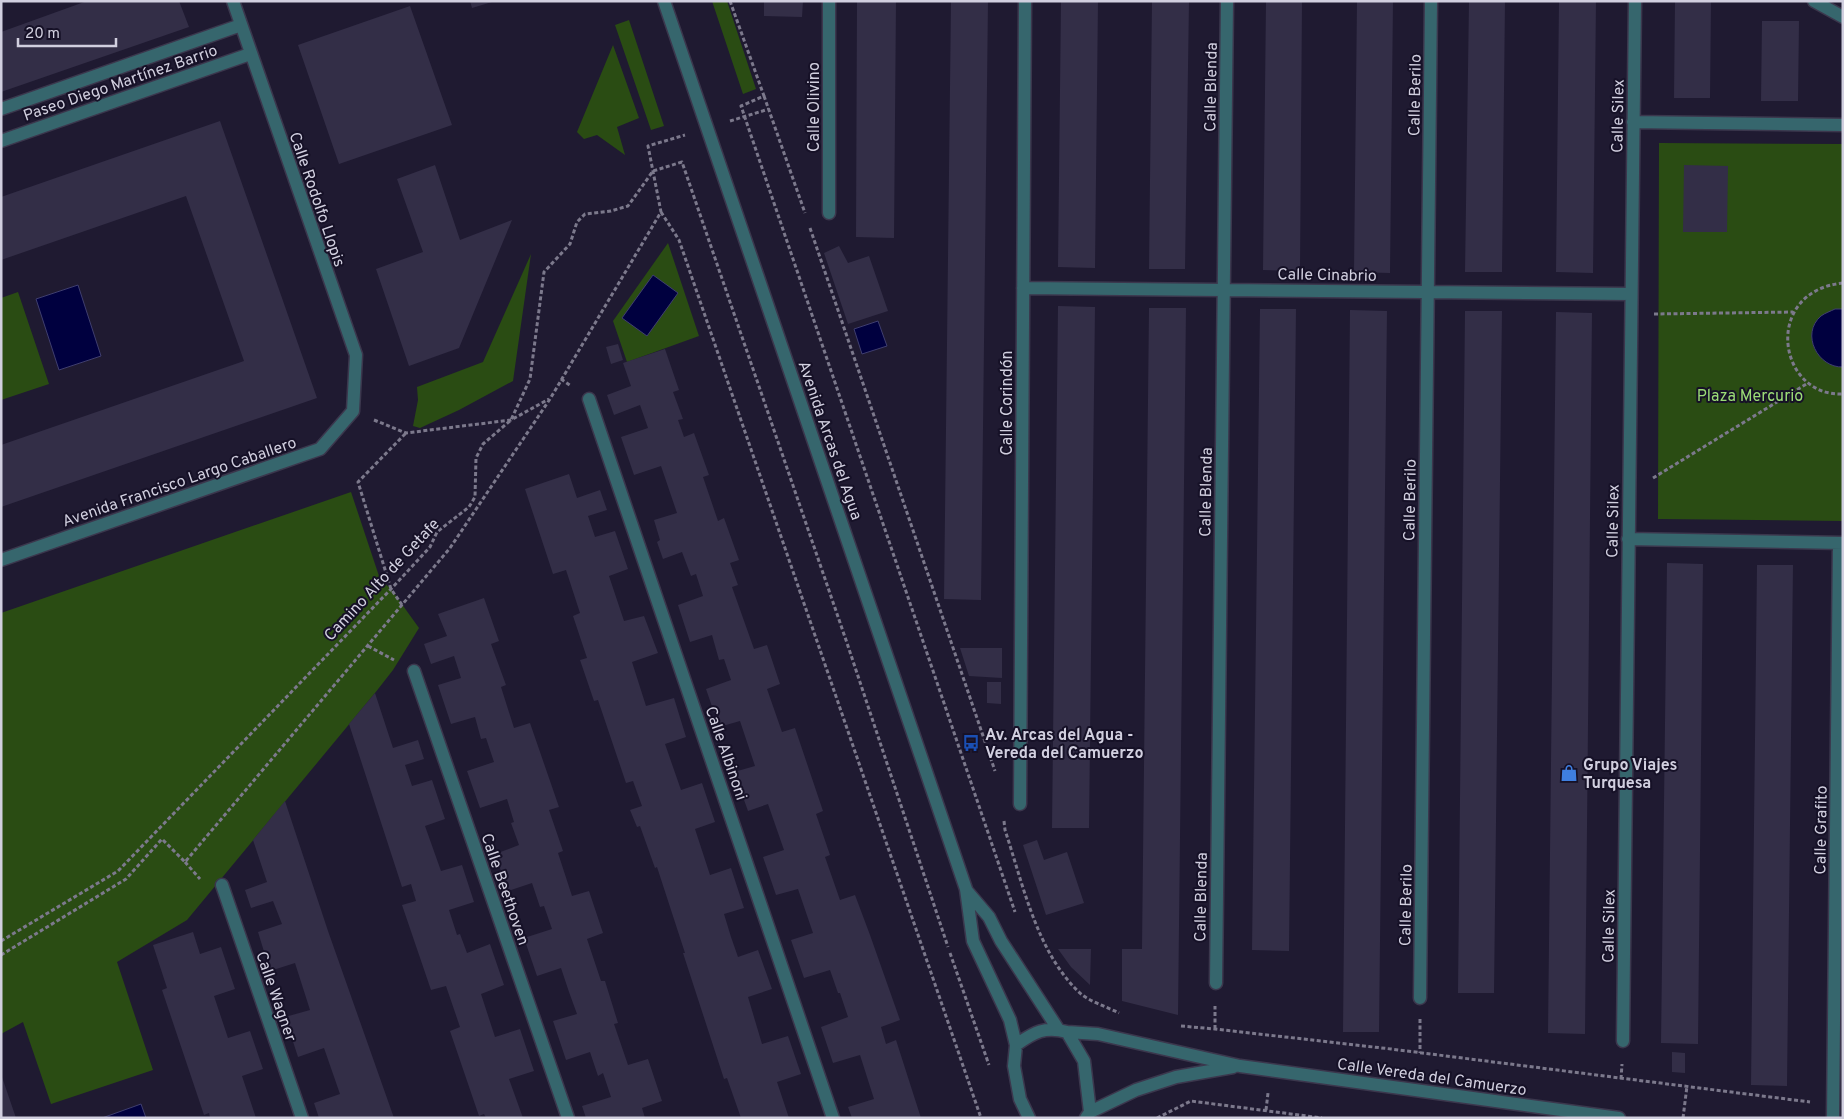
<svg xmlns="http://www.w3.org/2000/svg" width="1844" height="1119" font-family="Overpass,sans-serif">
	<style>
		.green { fill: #2a4c13 }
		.water { fill: #00003f; stroke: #3f3e6f }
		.building { fill: #332e47 }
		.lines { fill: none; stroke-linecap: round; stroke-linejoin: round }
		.minor-casing { stroke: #3b374d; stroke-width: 15 }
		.path { stroke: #7c798c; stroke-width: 3; stroke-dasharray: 4 2.5; stroke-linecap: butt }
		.minor { stroke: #36666d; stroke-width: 12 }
		.labels { text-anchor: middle; stroke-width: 4; stroke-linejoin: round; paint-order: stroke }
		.street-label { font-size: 16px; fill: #d1cfdf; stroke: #161127 }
		.park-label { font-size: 16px; fill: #9bdc76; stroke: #161127 }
		.poi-label { font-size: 16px; font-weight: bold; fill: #d1cfdf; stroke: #161127; text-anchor: start }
	</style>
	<rect width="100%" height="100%" fill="#1f1a31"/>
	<path class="green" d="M 712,1 L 727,1 L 756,89 L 743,94 Z
		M 629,20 L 664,126 L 651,130 L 615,25 Z
		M 613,45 L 639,118 L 617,127 L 625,155 L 597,135 L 584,139 L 577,132 Z
		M 1659,143 L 1843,144 L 1843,521 L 1658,519 Z
		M 668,243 L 699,336 L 627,362 L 613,321 Z
		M 531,254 L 513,381 L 459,410 L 420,428 L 413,426 L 418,400 L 417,387 L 483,362 Z
		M 18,292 L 49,384 L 1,400 L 1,298 Z
		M 351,492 L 380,579 L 391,589 L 419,628 L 393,670 L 375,693 L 187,920 L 117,962 L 153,1070 L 51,1104 L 23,1022 L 1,1034 L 1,613 Z"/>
	<path class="water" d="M 653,275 L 678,293 L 647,336 L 622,318 Z
		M 78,285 L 101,356 L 59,370 L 36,299 Z
		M 1835,309 L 1843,309 L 1843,367 C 1818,368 1800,334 1821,316 C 1825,313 1831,311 1835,309 Z
		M 878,321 L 887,346 L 862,354 L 854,329 Z
		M 141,1104 L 146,1118 L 102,1118 Z"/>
	<path class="building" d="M 87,1 L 179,1 L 189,27 L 1,92 L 1,32 Z
		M 470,1 L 492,1 L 492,2 L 472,8 Z
		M 764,1 L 803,1 L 802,17 L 764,16 Z
		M 857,1 L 896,1 L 894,238 L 856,237 Z
		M 951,1 L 988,1 L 981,600 L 944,599 Z
		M 1061,1 L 1098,1 L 1095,268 L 1058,267 Z
		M 1152,1 L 1189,1 L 1185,269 L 1149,269 Z
		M 1266,1 L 1302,1 L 1300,271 L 1263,270 Z
		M 1357,1 L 1393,1 L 1390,273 L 1354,272 Z
		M 1469,1 L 1505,1 L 1502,272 L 1465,272 Z
		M 1559,1 L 1596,1 L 1593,273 L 1556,272 Z
		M 1675,1 L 1711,1 L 1710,98 L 1674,98 Z
		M 410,6 L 452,125 L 339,164 L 298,45 Z
		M 1762,21 L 1799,21 L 1798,101 L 1761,101 Z
		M 220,121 L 317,398 L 1,507 L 1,445 L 244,361 L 186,196 L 1,260 L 1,197 Z
		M 435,165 L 460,240 L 512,220 L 459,348 L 409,366 L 376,269 L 423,252 L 397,179 Z
		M 1684,165 L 1728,166 L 1727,232 L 1683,232 Z
		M 839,246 L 848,263 L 869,256 L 888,311 L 848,324 L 824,253 Z
		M 1058,306 L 1095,307 L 1089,828 L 1052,828 Z
		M 1149,308 L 1186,308 L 1178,1015 L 1122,1001 L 1122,949 L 1142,949 Z
		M 1260,309 L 1296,309 L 1289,951 L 1252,950 Z
		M 1350,310 L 1387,311 L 1379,1032 L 1343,1032 Z
		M 1465,311 L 1502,311 L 1494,993 L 1458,993 Z
		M 1556,312 L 1592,313 L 1585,1034 L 1548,1033 Z
		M 618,344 L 623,360 L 611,364 L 606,347 Z
		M 665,349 L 679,390 L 673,392 L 683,419 L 678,420 L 684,437 L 694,433 L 709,475 L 703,477 L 718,521 L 724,518 L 739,560 L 730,563 L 738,585 L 732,587 L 754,649 L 767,645 L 780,684 L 767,689 L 782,732 L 795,728 L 823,811 L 816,814 L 830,855 L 825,857 L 840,900 L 855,895 L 870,935 L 900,1020 L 881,1027 L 886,1044 L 896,1040 L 921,1118 L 852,1118 L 848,1107 L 874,1099 L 860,1055 L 833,1063 L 821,1027 L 848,1017 L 840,993 L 838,993 L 830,970 L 804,978 L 791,940 L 813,933 L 798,889 L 776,895 L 763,857 L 784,850 L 768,804 L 748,811 L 734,772 L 755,766 L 740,721 L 719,727 L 706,689 L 731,680 L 724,659 L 719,660 L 712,635 L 690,642 L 678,605 L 703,596 L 696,574 L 691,576 L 682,552 L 663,559 L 657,542 L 660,540 L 654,520 L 677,513 L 661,466 L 634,475 L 621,437 L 648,428 L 640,405 L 614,415 L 607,395 L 631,386 L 623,363 Z
		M 569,474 L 577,498 L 600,490 L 607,510 L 588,516 L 595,537 L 615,531 L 628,569 L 609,576 L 624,621 L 644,616 L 658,653 L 632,662 L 646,706 L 674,698 L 686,737 L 665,744 L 681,790 L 702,783 L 715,822 L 695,829 L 710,875 L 731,868 L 744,908 L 724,914 L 731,937 L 738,957 L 758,950 L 772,989 L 748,997 L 762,1044 L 788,1036 L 801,1074 L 777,1082 L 789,1118 L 741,1118 L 727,1078 L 724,1079 L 696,993 L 683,953 L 685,953 L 657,867 L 655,868 L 640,826 L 637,827 L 630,810 L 642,806 L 633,781 L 626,783 L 598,700 L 594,701 L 580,660 L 587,658 L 573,616 L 580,613 L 566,570 L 553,574 L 525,489 Z
		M 1667,563 L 1703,564 L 1698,1044 L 1661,1043 Z
		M 1757,565 L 1793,565 L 1787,1086 L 1751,1085 Z
		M 484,598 L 499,641 L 491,644 L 506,685 L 501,687 L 514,728 L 530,723 L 559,807 L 549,810 L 563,851 L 558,853 L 572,896 L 589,891 L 603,933 L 587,939 L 601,981 L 605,981 L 618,1023 L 614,1024 L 628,1065 L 648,1059 L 662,1101 L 642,1108 L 645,1118 L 586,1118 L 582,1106 L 611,1097 L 603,1073 L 598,1076 L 590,1052 L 566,1060 L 553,1021 L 577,1014 L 569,992 L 561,968 L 537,976 L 524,938 L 552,929 L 544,906 L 540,907 L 532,883 L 508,891 L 495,854 L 519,845 L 511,823 L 514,822 L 507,799 L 480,808 L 467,771 L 494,762 L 486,738 L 481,739 L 475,717 L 451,724 L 438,685 L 461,678 L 454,656 L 431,664 L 424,644 L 447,636 L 438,614 Z
		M 960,648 L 1002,648 L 1002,678 L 969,676 Z
		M 987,682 L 1001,682 L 1001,704 L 987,703 Z
		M 375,693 L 393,748 L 418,740 L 424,759 L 405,765 L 412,786 L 432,780 L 445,819 L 425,826 L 441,871 L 462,865 L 474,902 L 449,910 L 457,935 L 460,934 L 467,953 L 490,944 L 504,985 L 481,994 L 495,1037 L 520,1029 L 534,1071 L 509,1079 L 523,1118 L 486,1118 L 484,1114 L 479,1116 L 450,1031 L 460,1027 L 446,986 L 431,990 L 402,905 L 416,901 L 411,884 L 402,887 L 349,724 Z
		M 285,801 L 328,931 L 394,1118 L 319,1118 L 314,1103 L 340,1094 L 324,1048 L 298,1057 L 285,1017 L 310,1010 L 295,963 L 270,971 L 258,932 L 282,924 L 273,901 L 251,908 L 245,890 L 267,882 L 253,840 Z
		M 1037,840 L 1044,860 L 1067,852 L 1084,903 L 1046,915 L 1023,845 Z
		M 193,932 L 200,954 L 221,947 L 235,989 L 214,996 L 228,1038 L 250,1031 L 263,1069 L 242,1076 L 256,1118 L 210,1118 L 209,1113 L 204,1115 L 162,990 L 167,988 L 153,945 Z
		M 1058,949 L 1091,949 L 1090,985 L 1071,967 Z
		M 1672,1052 L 1685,1053 L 1685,1073 L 1672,1072 Z
		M 1,1077 L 2,1077 L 16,1118 L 1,1118 Z"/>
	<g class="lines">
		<g class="minor-casing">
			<path id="minor" d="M 664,1 L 966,889 L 973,941 L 1010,1020 L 1016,1045 L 1014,1066 L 1020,1099 L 1029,1118
				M 829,1 L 829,213
				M 1814,1 L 1843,17
				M 1,109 L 241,25
				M 1633,122 L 1843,125
				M 1,141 L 250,54
				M 1023,288 L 1631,294
				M 589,399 L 833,1118
				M 1628,539 L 1843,543
				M 1,560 L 320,449 L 353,411 L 356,355 L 233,1
				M 414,671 L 568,1118
				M 1020,804 L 1025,1
				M 222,885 L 302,1118
				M 966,890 L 989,917 L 1001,941 L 1058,1029
				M 1216,983 L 1227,1
				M 1420,998 L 1431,1
				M 1067,1032 L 1098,1034 L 1240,1066 L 1619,1118
				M 1623,1041 L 1635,1
				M 1016,1045 C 1034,1032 1045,1026 1067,1032 L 1084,1061 L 1090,1112 L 1086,1118
				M 1090,1112 L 1136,1090 L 1176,1077 L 1233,1067
				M 1833,1118 L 1839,543"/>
		</g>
		<path class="path" d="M 730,1 L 764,96 L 741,106 L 1015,912
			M 764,96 L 805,213
			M 730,121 L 769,109
			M 661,212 L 679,240 L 981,1118
			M 810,228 L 995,771
			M 1843,283 C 1762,291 1777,397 1843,394
			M 1654,314 L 1793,312
			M 561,379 L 571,386
			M 374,420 L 406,433 L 511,420 L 549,399
			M 1653,478 L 1808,383
			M 402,605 L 391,589 L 358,482 L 406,433
			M 368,646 L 394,660
			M 1004,821 L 1005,830 C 1023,884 1037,954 1081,994 C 1091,1002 1107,1007 1119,1013
			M 185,862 L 200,879
			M 1,941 L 118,871 L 391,589 L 430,547 L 437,532 L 469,507 L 475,497 L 476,458 L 483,444 L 511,420 L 530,379 L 544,272 L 570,244 L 577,222 L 585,214 L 611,211 L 628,206 L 653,171 L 682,162 L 847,643 L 948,947
			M 950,953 L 989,1065
			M 1,955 L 126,879 L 162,839 L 185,862 L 450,548 L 550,399 L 661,212 L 648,146 L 685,135
			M 1420,1019 L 1420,1053
			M 1181,1026 L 1215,1029 L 1391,1049 L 1810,1102
			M 1215,1029 L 1215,1006
			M 1621,1079 L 1622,1064
			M 1266,1110 L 1268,1093
			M 1157,1118 L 1191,1101 L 1322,1118
			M 1683,1118 L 1687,1086"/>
		<use href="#minor" class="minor"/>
	</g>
	<defs>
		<g id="bus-bare" transform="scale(1.35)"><path d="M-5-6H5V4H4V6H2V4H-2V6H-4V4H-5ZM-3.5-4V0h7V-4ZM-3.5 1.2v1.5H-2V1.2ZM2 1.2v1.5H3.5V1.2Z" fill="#1a4fb4" stroke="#161127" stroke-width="2.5" paint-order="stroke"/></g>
		<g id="shop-bare" transform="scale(1.35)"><path d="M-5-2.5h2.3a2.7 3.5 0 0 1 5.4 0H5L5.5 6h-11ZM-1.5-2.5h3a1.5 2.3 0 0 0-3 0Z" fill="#3f7fe0" stroke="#161127" stroke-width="2.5" paint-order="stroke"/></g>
	</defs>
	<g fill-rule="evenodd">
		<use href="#bus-bare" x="971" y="743"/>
		<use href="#shop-bare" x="1569" y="773"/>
	</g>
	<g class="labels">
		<g class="street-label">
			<text transform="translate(120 82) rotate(-19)" y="6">Paseo Diego Martínez Barrio</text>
			<text transform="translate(1210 87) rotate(-89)" y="6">Calle Blenda</text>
			<text transform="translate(1414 95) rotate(-89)" y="6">Calle Berilo</text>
			<text transform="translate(813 107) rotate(-90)" y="6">Calle Olivino</text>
			<text transform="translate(1617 116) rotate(-89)" y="6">Calle Silex</text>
			<text transform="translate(318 199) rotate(71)" y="6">Calle Rodolfo Llopis</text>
			<text transform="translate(1327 274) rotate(1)" y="6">Calle Cinabrio</text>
			<text transform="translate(1006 403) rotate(-90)" y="6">Calle Corindón</text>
			<text transform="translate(831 440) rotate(71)" y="6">Avenida Arcas del Agua</text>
			<text transform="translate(179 481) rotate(-19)" y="6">Avenida Francisco Largo Caballero</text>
			<text transform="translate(1205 492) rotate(-89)" y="6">Calle Blenda</text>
			<text transform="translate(1409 500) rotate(-89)" y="6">Calle Berilo</text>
			<text transform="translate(1612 521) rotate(-89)" y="6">Calle Silex</text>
			<text transform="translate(381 579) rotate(-47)" y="6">Camino Alto de Getafe</text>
			<text transform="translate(727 753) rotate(71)" y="6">Calle Albinoni</text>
			<text transform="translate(1820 830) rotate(-89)" y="6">Calle Grafito</text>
			<text transform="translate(506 889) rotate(71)" y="6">Calle Beethoven</text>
			<text transform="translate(1200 897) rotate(-89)" y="6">Calle Blenda</text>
			<text transform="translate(1405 905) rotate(-89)" y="6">Calle Berilo</text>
			<text transform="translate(1608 926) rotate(-89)" y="6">Calle Silex</text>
			<text transform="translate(277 996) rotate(71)" y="6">Calle Wagner</text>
			<text transform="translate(1432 1076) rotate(8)" y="6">Calle Vereda del Camuerzo</text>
		</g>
		<g class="park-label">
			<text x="1750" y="401">Plaza Mercurio</text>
		</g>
		<g class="poi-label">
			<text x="985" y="740">Av. Arcas del Agua -<tspan x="985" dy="18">Vereda del Camuerzo</tspan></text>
			<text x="1583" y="770">Grupo Viajes<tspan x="1583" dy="18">Turquesa</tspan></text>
		</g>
	</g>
	<rect width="1844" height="1119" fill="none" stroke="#d1cfdf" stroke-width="5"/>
	<path d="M18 38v8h98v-8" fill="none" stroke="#d1cfdf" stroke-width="2.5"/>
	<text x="25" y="38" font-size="15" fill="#d1cfdf" stroke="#161127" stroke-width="4" paint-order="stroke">20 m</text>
</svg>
